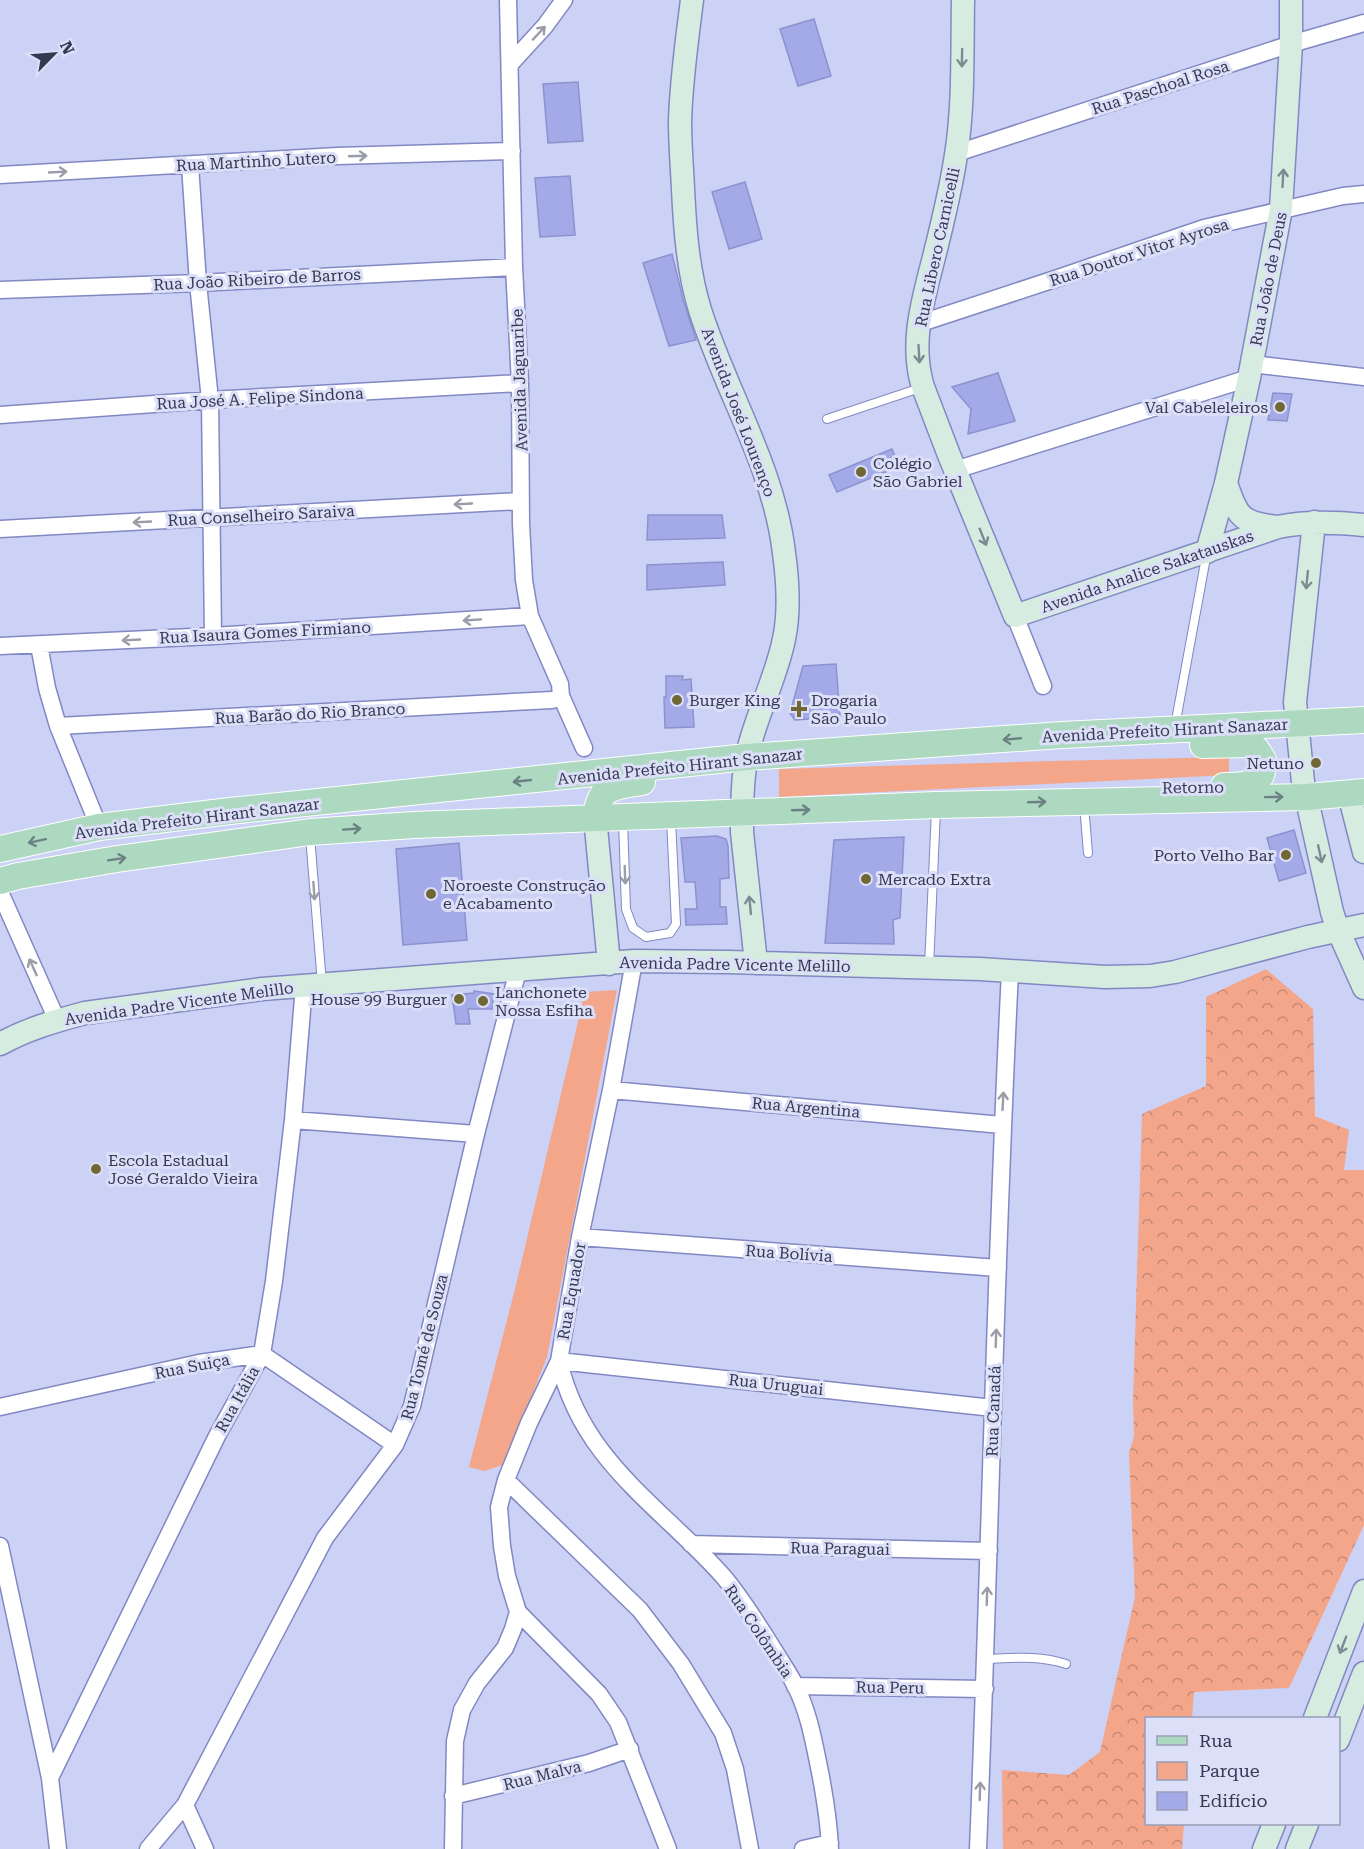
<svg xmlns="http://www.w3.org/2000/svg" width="1364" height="1849" font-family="'Roboto Serif',serif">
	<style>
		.green { fill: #f4a68b }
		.forest { fill: url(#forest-crowns) }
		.building { fill: #a4aae7; stroke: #8c92cd; stroke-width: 1.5 }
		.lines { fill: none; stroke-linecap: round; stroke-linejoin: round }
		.lane-casing { stroke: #8288c2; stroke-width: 10 }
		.street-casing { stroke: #8288c2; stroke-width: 19 }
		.secondary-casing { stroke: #8288c2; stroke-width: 25 }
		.primary-casing { stroke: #fff; stroke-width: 28 }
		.lane { stroke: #fff; stroke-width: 8 }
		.street { stroke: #fff; stroke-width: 16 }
		.secondary { stroke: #d6ece0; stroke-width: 22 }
		.primary { stroke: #add9c1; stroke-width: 26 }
		.oneway { stroke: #9a9ca8 }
		.oneway2 { stroke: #7e8a92 }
		.oneway3 { stroke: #6c8184 }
		.poi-dot { fill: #706734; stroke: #dbdff8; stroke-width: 2 }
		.labels { text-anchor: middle; stroke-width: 6; stroke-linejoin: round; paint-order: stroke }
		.street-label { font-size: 16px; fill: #363952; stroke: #dbdff8 }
		.poi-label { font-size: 16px; fill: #363952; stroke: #dbdff8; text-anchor: start }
	</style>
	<defs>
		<pattern id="forest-crowns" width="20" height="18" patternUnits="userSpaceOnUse" patternTransform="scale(1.5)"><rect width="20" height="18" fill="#f4a68b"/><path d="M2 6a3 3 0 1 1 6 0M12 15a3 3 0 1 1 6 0" fill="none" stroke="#c68874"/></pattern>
	</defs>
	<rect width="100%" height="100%" fill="#ccd1f6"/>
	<path class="green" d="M 1229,757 L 1229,775 L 779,797 L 779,769 L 1053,761 Z
		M 617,990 L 547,1357 L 505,1464 L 485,1471 L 469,1467 L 516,1285 L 585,992 Z"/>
	<path class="forest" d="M 1266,969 L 1313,1009 L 1315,1116 L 1349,1130 L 1344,1170 L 1364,1170 L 1364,1525 L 1289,1688 L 1194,1692 L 1192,1718 L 1146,1718 L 1146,1824 L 1184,1824 L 1182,1849 L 1003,1849 L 1002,1770 L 1069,1775 L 1100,1752 L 1135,1597 L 1129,1453 L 1134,1436 L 1133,1401 L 1142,1114 L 1206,1086 L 1206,997 Z"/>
	<path class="building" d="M 814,19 L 831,76 L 798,86 L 780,29 Z
		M 578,82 L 583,141 L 548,143 L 543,84 Z
		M 570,176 L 575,235 L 540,237 L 535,178 Z
		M 745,182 L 762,239 L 729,249 L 712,192 Z
		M 672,254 L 683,299 L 696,340 L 669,346 L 643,263 Z
		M 998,373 L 1015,421 L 968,434 L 971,409 L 952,387 Z
		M 1273,393 L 1292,394 L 1287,421 L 1268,420 Z
		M 892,449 L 897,462 L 890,465 L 893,469 L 837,492 L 829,475 Z
		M 648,515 L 722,515 L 725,538 L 647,540 Z
		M 723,562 L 725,585 L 647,590 L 647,565 Z
		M 836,664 L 840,717 L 795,720 L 790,713 L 803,666 Z
		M 666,676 L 683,676 L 682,680 L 691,679 L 694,727 L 665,728 L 664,697 L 666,697 Z
		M 1294,830 L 1306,873 L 1279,881 L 1267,838 Z
		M 717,836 L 726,839 L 728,846 L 729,878 L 720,879 L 720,907 L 726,907 L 727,924 L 686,925 L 685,909 L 697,909 L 695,882 L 685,882 L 681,838 Z
		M 904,837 L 900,918 L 893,920 L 894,944 L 825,943 L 834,840 Z
		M 459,843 L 467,940 L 403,945 L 396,849 Z
		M 474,991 L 494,994 L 492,1009 L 468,1009 L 470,1024 L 456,1024 L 452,995 L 474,993 Z"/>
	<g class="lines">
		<g class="lane-casing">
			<path id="lane" d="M 827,419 L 923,387
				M 1175,726 L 1207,552
				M 1084,805 L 1088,853
				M 623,820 L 626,909 L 633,928 L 646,937 L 670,933 L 676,924 L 671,819
				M 310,836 L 322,984
				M 929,967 L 936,809
				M 985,1659 C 1013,1658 1040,1655 1066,1664"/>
		</g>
		<g class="street-casing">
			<path id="street" d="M 508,0 L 514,267 L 520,383 L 521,524 L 524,580 L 530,616 L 560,684 L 561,696 L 584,748
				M 511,63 L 545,26 L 564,0
				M 957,153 L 1291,44 L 1364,23
				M 190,165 L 198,283 L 210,400 L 213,636
				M 0,175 L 337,156 L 512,151
				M 0,290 L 198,283 L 514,267
				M 918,324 L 1055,279 L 1204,228 L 1343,196 L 1364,194
				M 1252,364 L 1364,377
				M 0,415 L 210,400 L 520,383
				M 955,470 L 1249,378
				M 0,529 L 521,501
				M 1015,616 L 1043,686
				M 39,645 L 47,688 L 58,726 L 99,827
				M 0,646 L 213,636 L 530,616
				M 58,726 L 552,700 L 561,696
				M 0,892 L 57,1020
				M 611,1090 L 1002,1125
				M 293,1120 L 476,1134
				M 580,1237 L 998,1268
				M 0,1407 L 199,1363 L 262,1354 L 395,1445
				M 506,1480 L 640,1610 L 681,1664 L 723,1733 L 735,1769 L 750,1849
				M 691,1544 L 989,1551
				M 0,1546 L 50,1778 L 58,1849
				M 518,1612 L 599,1694 L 618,1722 L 668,1849
				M 795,1686 L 985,1689
				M 50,1778 L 217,1436 L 262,1354 L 274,1281 L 293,1120 L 304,986
				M 453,1796 L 589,1763 L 630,1749
				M 148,1849 L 185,1805
				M 205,1849 L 185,1805 L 325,1538 L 395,1445 L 412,1406 L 476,1134 L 518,970
				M 453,1849 L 455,1741 L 462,1710 L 477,1683 L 505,1648 L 513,1629 L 518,1612 L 507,1576 L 502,1546 L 499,1507 L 506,1480 L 529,1423 L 559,1361 L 580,1237 L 611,1090 L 634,961
				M 803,1849 L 830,1843
				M 830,1849 C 829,1823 825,1798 820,1772 C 814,1743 809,1712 795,1685 C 789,1673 781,1662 774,1650 C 758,1625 742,1598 722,1575 C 659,1505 581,1460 559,1361 L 993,1408
				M 978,1849 C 990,1557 995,1264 1010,972"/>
		</g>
		<g class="secondary-casing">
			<path id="secondary" d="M 692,0 C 687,40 681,81 680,122 C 680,144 682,167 683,189 C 685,230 688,271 700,310 C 726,392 774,467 784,553 C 788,582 790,611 784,639 C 776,679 756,715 747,755 C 742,780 742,807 742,832 L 756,963
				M 963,0 C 962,50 964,105 956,155 C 951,188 943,221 935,253 C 924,297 909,342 923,387 L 949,455 L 1015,616 L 1278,527 C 1307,521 1335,522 1364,525
				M 1226,483 C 1238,517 1240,523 1278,527
				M 1314,522 L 1295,702 L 1303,782 L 1332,912 L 1338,930 L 1364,988
				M 1207,552 L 1226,483 L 1249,378 L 1281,209 L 1291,44 L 1291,0
				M 1349,794 L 1364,852
				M 595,817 L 609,964
				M 0,1044 C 27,1029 55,1021 85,1013 L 262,989 L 634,961 L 728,962 L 980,969 L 1105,977 L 1150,976 L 1175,972 L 1308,937 L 1364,925
				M 1315,1718 L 1364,1591
				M 1338,1740 L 1364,1673
				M 1264,1849 L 1274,1824
				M 1297,1849 L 1307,1824"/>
		</g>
		<g class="primary-casing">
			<path id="primary" d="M 1203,745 L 1249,744 L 1256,749 L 1263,760 C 1262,764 1263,771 1261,775 C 1255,786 1235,786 1224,786
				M 595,817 C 597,811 598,804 601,798 C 607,785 630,784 642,782
				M 0,849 L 99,827 L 230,811 L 747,757 L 1062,735 L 1364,720
				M 0,881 L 18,876 L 117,859 L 310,832 L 414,825 L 936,805 L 1307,797 L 1364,792"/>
		</g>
		<use href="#lane" class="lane"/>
		<use href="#street" class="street"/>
		<use href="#secondary" class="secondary"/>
		<use href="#primary" class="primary"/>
	</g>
	<defs><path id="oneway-shaft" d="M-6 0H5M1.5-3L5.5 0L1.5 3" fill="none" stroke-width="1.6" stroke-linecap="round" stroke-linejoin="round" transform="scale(1.5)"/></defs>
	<g class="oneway">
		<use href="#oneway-shaft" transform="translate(539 33) rotate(-47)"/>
		<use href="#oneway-shaft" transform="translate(358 156) rotate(-2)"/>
		<use href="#oneway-shaft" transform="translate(58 172) rotate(-3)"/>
		<use href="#oneway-shaft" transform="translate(463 504) rotate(177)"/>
		<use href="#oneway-shaft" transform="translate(142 522) rotate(177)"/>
		<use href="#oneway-shaft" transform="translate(472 620) rotate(176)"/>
		<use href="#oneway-shaft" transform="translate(131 640) rotate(177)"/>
		<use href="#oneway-shaft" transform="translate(625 875) rotate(88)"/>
		<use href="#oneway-shaft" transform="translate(314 891) rotate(86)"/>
		<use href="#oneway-shaft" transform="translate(33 967) rotate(-114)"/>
		<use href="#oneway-shaft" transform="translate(1003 1101) rotate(-87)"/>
		<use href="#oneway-shaft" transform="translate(996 1338) rotate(-88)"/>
		<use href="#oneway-shaft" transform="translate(987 1596) rotate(-88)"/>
		<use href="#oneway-shaft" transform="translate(980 1791) rotate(-88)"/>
	</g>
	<g class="oneway2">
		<use href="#oneway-shaft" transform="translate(962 58) rotate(91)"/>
		<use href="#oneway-shaft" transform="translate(1283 178) rotate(-87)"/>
		<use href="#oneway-shaft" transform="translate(919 354) rotate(87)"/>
		<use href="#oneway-shaft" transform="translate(983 537) rotate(68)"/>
		<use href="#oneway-shaft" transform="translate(1307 580) rotate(96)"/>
		<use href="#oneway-shaft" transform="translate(1320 854) rotate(78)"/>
		<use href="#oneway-shaft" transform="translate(750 905) rotate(-96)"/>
		<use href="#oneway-shaft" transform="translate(1343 1645) rotate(111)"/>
	</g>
	<g class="oneway3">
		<use href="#oneway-shaft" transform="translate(1012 739) rotate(175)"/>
		<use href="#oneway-shaft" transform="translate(522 781) rotate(174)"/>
		<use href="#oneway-shaft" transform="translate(1274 797) rotate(-1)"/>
		<use href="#oneway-shaft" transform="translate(1037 802) rotate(-2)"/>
		<use href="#oneway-shaft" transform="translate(801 810) rotate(-2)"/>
		<use href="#oneway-shaft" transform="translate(352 829) rotate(-4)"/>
		<use href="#oneway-shaft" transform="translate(37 841) rotate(168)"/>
		<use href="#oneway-shaft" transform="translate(117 859) rotate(-9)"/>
	</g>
	<g class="poi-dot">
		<circle cx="1280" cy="407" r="6"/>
		<circle cx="861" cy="472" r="6"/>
		<circle cx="677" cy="700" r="6"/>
		<path d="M796 700h6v6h6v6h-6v6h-6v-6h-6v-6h6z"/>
		<circle cx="1316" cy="763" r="6"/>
		<circle cx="1286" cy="855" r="6"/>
		<circle cx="866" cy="879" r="6"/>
		<circle cx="431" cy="894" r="6"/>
		<circle cx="459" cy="999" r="6"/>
		<circle cx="483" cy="1001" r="6"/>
		<circle cx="96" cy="1169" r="6"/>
	</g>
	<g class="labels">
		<g class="street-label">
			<text transform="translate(1160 87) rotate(-18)" y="6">Rua Paschoal Rosa</text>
			<text transform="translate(256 161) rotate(-3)" y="6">Rua Martinho Lutero</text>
			<text transform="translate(937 247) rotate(-78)" y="6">Rua Libero Carnicelli</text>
			<text transform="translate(1139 252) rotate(-18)" y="6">Rua Doutor Vitor Ayrosa</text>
			<text transform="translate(257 279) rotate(-3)" y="6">Rua João Ribeiro de Barros</text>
			<text transform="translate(1268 279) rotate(-79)" y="6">Rua João de Deus</text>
			<text transform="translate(519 380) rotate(-92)" y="6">Avenida Jaguaribe</text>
			<text transform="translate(260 398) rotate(-3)" y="6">Rua José A. Felipe Sindona</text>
			<text transform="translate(739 412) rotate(69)" y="6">Avenida José Lourenço</text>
			<text transform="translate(261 515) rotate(-3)" y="6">Rua Conselheiro Saraiva</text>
			<text transform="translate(1147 571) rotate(-19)" y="6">Avenida Analice Sakatauskas</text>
			<text transform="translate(265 632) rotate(-3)" y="6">Rua Isaura Gomes Firmiano</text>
			<text transform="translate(310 713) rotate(-3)" y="6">Rua Barão do Rio Branco</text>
			<text transform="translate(1165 730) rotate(-3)" y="6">Avenida Prefeito Hirant Sanazar</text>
			<text transform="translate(680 766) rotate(-6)" y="6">Avenida Prefeito Hirant Sanazar</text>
			<text transform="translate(1193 787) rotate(-1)" y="6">Retorno</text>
			<text transform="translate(197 818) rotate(-7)" y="6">Avenida Prefeito Hirant Sanazar</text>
			<text transform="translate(735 964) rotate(1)" y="6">Avenida Padre Vicente Melillo</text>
			<text transform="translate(179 1003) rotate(-8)" y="6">Avenida Padre Vicente Melillo</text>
			<text transform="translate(806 1107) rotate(5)" y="6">Rua Argentina</text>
			<text transform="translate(789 1253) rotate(4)" y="6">Rua Bolívia</text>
			<text transform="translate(571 1291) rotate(-80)" y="6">Rua Equador</text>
			<text transform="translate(424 1347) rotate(-76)" y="6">Rua Tomé de Souza</text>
			<text transform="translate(192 1366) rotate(-11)" y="6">Rua Suiça</text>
			<text transform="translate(776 1384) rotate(6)" y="6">Rua Uruguai</text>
			<text transform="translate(237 1399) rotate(-61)" y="6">Rua Itália</text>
			<text transform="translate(993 1411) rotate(-88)" y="6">Rua Canadá</text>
			<text transform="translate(840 1548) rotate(1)" y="6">Rua Paraguai</text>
			<text transform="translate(759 1631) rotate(56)" y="6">Rua Colômbia</text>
			<text transform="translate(890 1687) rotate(1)" y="6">Rua Peru</text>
			<text transform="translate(542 1775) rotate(-14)" y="6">Rua Malva</text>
		</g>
		<g class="poi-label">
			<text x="1268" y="413" text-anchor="end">Val Cabeleleiros</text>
			<text x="873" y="469">Colégio<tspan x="873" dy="18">São Gabriel</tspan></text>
			<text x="689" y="706">Burger King</text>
			<text x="811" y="706">Drogaria<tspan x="811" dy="18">São Paulo</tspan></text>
			<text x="1304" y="769" text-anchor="end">Netuno</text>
			<text x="1274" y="861" text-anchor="end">Porto Velho Bar</text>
			<text x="878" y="885">Mercado Extra</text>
			<text x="443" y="891">Noroeste Construção<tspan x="443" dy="18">e Acabamento</tspan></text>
			<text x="495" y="998">Lanchonete<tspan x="495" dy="18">Nossa Esfiha</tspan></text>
			<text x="447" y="1005" text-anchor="end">House 99 Burguer</text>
			<text x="108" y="1166">Escola Estadual<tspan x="108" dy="18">José Geraldo Vieira</tspan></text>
		</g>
	</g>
	<rect x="1145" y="1717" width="195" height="108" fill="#dbdff8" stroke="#999db6" stroke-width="1.5"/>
	<rect x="1157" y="1736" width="30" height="9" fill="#add9c1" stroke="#999db6" stroke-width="1.5"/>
	<text x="1199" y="1747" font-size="18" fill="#363952">Rua</text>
	<rect x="1157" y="1762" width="30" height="18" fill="#f4a68b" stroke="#999db6" stroke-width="1.5"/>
	<text x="1199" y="1777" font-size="18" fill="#363952">Parque</text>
	<rect x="1157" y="1792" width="30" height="18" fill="#a4aae7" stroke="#999db6" stroke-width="1.5"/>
	<text x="1199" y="1807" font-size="18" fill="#363952">Edifício</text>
	<g transform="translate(54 54) rotate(65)" stroke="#dbdff8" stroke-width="4.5" paint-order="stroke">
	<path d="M0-4.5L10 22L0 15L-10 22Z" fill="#363952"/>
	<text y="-9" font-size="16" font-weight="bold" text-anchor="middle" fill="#363952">N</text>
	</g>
</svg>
